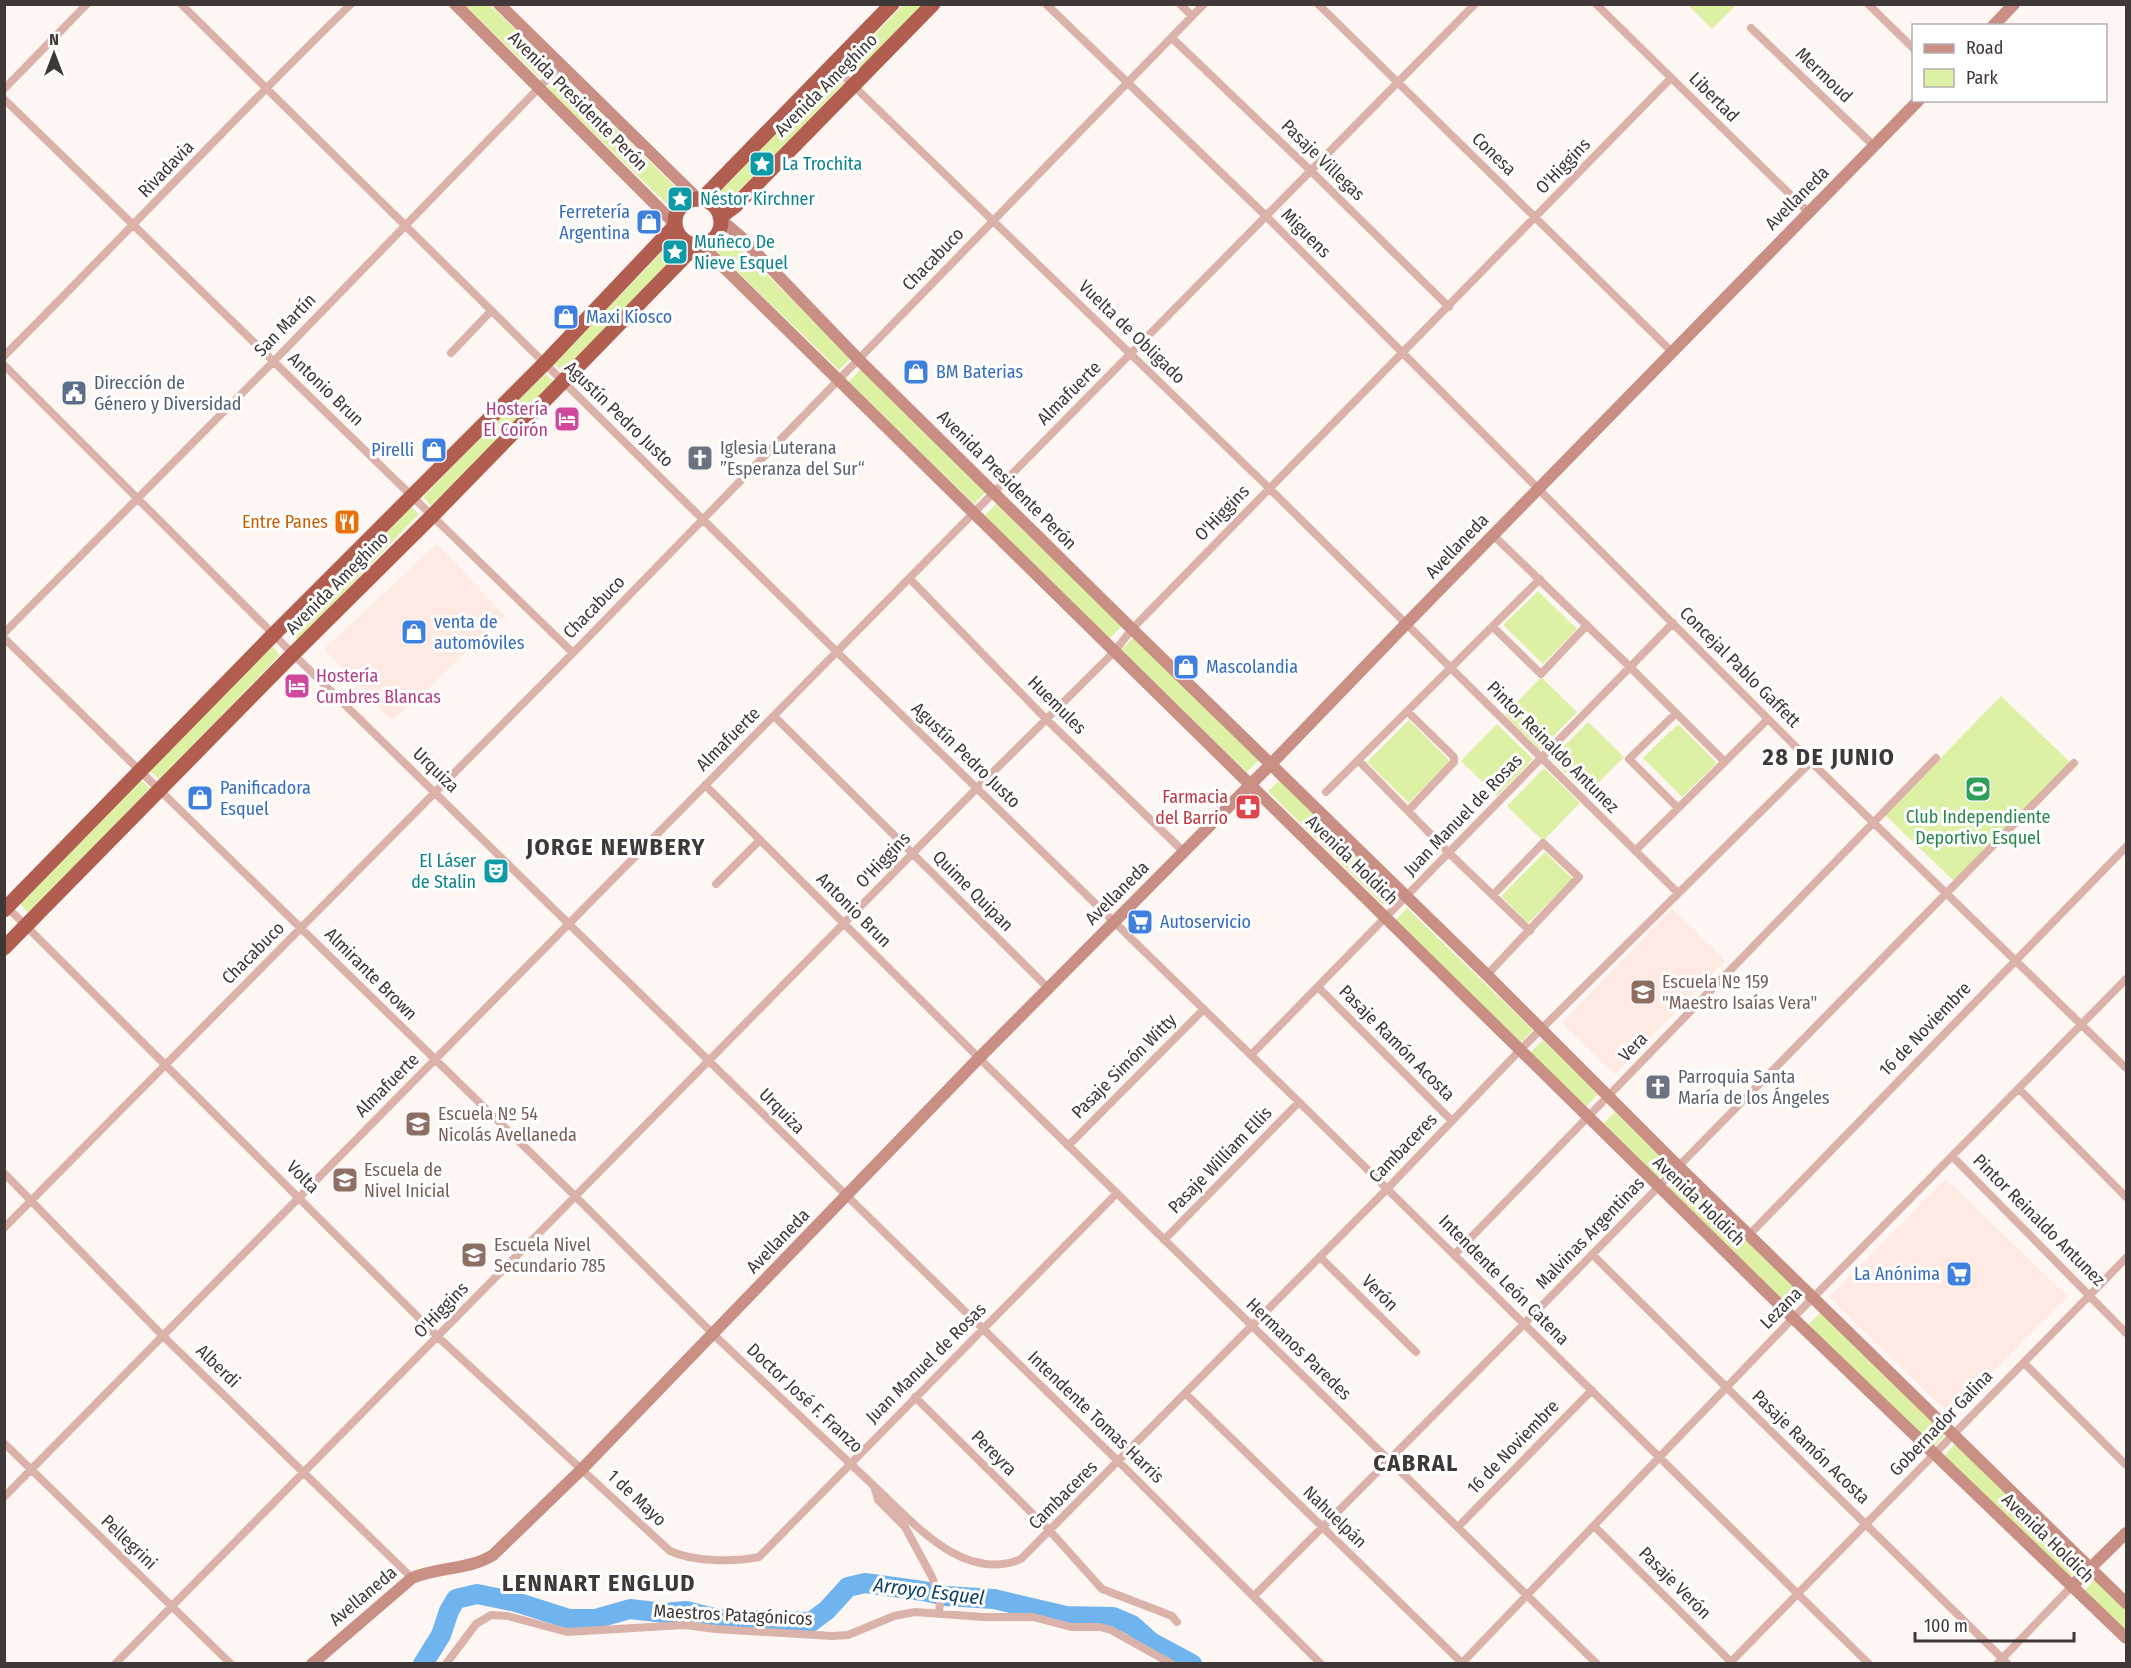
<svg xmlns="http://www.w3.org/2000/svg" width="2131" height="1668" font-family="'Fira Sans Condensed',sans-serif">
	<style>
		.built { fill: #feeae2 }
		.green { fill: #ddf1a5 }
		.lines { fill: none; stroke-linecap: round; stroke-linejoin: round }
		.river { stroke: #6fb4ee; stroke-width: 20 }
		.street { stroke: #dbb2aa; stroke-width: 8 }
		.secondary { stroke: #ca8f84; stroke-width: 12 }
		.highway { stroke: #b15e51; stroke-width: 15 }
		.labels { text-anchor: middle; stroke-width: 6; stroke-linejoin: round; paint-order: stroke }
		.street-label { font-size: 18px; fill: #3f3836; stroke: #fff }
		.culture-label { font-size: 18px; fill: #0d838f; stroke: #fff; text-anchor: start }
		.shop-label { font-size: 18px; fill: #366cbe; stroke: #fff; text-anchor: start }
		.service-label { font-size: 18px; fill: #4e5e75; stroke: #fff; text-anchor: start }
		.hotel-label { font-size: 18px; fill: #b23c85; stroke: #fff; text-anchor: end }
		.worship-label { font-size: 18px; fill: #5b616d; stroke: #fff; text-anchor: start }
		.food-label { font-size: 18px; fill: #c56008; stroke: #fff; text-anchor: end }
		.health-label { font-size: 18px; fill: #be3a42; stroke: #fff; text-anchor: end }
		.leisure-label { font-size: 18px; fill: #27864d; stroke: #fff }
		.education-label { font-size: 18px; fill: #785e54; stroke: #fff; text-anchor: start }
		.water-label { font-size: 20px; font-style: italic; fill: #0e4268; stroke: #fff }
		.district-label { font-size: 24px; font-weight: bold; letter-spacing: 1.5px; fill: #3f3836; stroke: #fff }
	</style>
	<rect width="100%" height="100%" fill="#fdf6f3"/>
	<path class="built" d="M 437,544 L 505,616 L 392,721 L 324,649 Z
		M 1672,909 L 1725,961 L 1615,1074 L 1562,1022 Z
		M 1946,1179 L 2067,1296 L 1950,1415 L 1829,1297 Z"/>
	<path class="green" d="M 464,5 L 490,5 L 553,65 L 540,78 Z
		M 903,5 L 922,5 L 856,73 L 846,64 Z
		M 1688,5 L 1736,5 L 1712,29 Z
		M 834,74 L 844,83 L 723,209 L 713,199 Z
		M 560,75 L 686,197 L 673,210 L 547,88 Z
		M 726,235 L 852,357 L 839,370 L 713,248 Z
		M 675,238 L 685,248 L 564,373 L 554,364 Z
		M 861,369 L 987,491 L 974,504 L 848,382 Z
		M 543,372 L 553,381 L 432,507 L 423,497 Z
		M 996,504 L 1122,626 L 1109,639 L 983,517 Z
		M 409,505 L 419,514 L 298,640 L 288,631 Z
		M 1538,591 L 1577,629 L 1543,664 L 1503,625 Z
		M 1134,637 L 1260,759 L 1247,772 L 1121,650 Z
		M 271,645 L 280,655 L 160,780 L 150,771 Z
		M 1541,677 L 1577,712 L 1540,750 L 1505,715 Z
		M 2001,696 L 2071,763 L 1955,882 L 1885,815 Z
		M 1409,720 L 1450,761 L 1409,803 L 1367,762 Z
		M 1588,722 L 1624,757 L 1587,794 L 1551,759 Z
		M 1497,724 L 1533,759 L 1497,796 L 1461,761 Z
		M 1678,724 L 1717,763 L 1682,797 L 1643,758 Z
		M 1544,768 L 1580,803 L 1543,841 L 1507,806 Z
		M 140,779 L 150,788 L 30,914 L 20,904 Z
		M 1280,780 L 1394,893 L 1383,905 L 1268,791 Z
		M 1545,852 L 1573,879 L 1528,923 L 1501,896 Z
		M 1407,908 L 1533,1030 L 1520,1043 L 1395,921 Z
		M 1543,1040 L 1598,1094 L 1586,1107 L 1530,1053 Z
		M 1615,1112 L 1670,1166 L 1657,1179 L 1602,1125 Z
		M 1680,1175 L 1805,1297 L 1792,1309 L 1667,1188 Z
		M 1821,1312 L 1946,1434 L 1934,1447 L 1808,1325 Z
		M 1956,1443 L 2082,1565 L 2069,1578 L 1944,1456 Z
		M 2096,1578 L 2126,1608 L 2126,1633 L 2084,1591 Z"/>
	<g class="lines">
		<path class="river" d="M 423,1664 L 441,1635 L 449,1611 L 456,1599 L 477,1594 L 516,1602 L 569,1619 L 595,1619 L 630,1609 L 665,1613 L 686,1611 L 718,1619 L 811,1622 L 827,1610 L 848,1587 L 865,1583 L 923,1591 L 946,1596 L 994,1599 L 1066,1616 L 1113,1617 L 1132,1625 L 1151,1642 L 1192,1664"/>
		<path class="street" d="M 181,4 L 837,652 L 1299,1102 L 1869,1664
			M 1046,4 L 1266,216 L 1811,762 L 2126,1068
			M 1180,4 L 1192,16
			M 1318,4 L 1672,352
			M 1596,4 L 1808,212
			M 1868,4 L 1914,49
			M 1751,28 L 1874,146
			M 1172,38 L 1311,171 L 1449,307
			M 832,65 L 1269,488 L 1678,893
			M 4,89 L 87,4
			M 4,99 L 573,653
			M 451,353 L 491,311
			M 4,356 C 121,239 233,119 351,4
			M 4,365 L 293,654 L 1119,1462 L 1321,1664
			M 1493,535 L 1630,667 L 1725,762
			M 909,578 L 1046,719 L 1184,852
			M 1493,627 L 1541,674 L 1587,625
			M 4,633 L 274,361 L 562,64
			M 4,638 L 576,1197 L 713,1334 L 874,1486 L 878,1500 L 905,1527 L 932,1577 L 940,1600 L 939,1614
			M 1407,711 L 1454,757 L 1454,762 L 1408,811
			M 1676,713 L 1629,759 L 1678,808
			M 774,716 L 1048,988
			M 1358,760 L 1449,853 L 1530,931
			M 705,785 L 979,1058 L 1597,1664
			M 1326,792 L 1540,579
			M 1635,851 L 1768,719
			M 716,884 L 760,840
			M 5,905 L 438,1337 L 670,1551 C 694,1562 733,1562 759,1557 L 1117,1193
			M 1487,975 L 1579,877 L 1543,843 L 1493,895
			M 1319,988 L 1452,1121
			M 1251,1055 L 1673,623
			M 2019,1089 L 2126,1197
			M 1068,1146 L 1204,1009
			M 1952,1156 L 2126,1333
			M 4,1173 L 163,1336 L 412,1578
			M 4,1228 L 573,653 L 1204,4
			M 1749,1235 L 2126,847
			M 1164,1240 L 1299,1102
			M 1592,1254 C 1730,1392 1869,1527 2008,1664
			M 1454,1255 L 1936,758
			M 1320,1257 L 1416,1352
			M 2024,1363 L 2126,1465
			M 1186,1394 L 1463,1664
			M 915,1397 L 1050,1531 L 1102,1589 L 1154,1609 L 1172,1616 L 1177,1622
			M 4,1443 L 231,1664
			M 876,1488 C 914,1523 963,1583 1021,1559 L 1387,1189 L 1520,1050 L 1811,762
			M 4,1497 L 1475,4
			M 1594,1526 L 1733,1664
			M 1458,1527 L 1592,1390
			M 1254,1596 L 1524,1324 L 2074,763
			M 115,1664 L 977,788 L 1114,652 L 1132,629 L 1671,78
			M 446,1664 L 476,1624 L 491,1615 L 508,1616 L 567,1632 L 684,1625 L 716,1629 L 832,1636 L 848,1635 L 894,1616 L 915,1612 L 983,1617 L 1033,1617 L 1071,1627 L 1100,1627 L 1111,1630 L 1172,1664
			M 1461,1664 L 1793,1318 L 2126,979
			M 1729,1664 L 2126,1258
			M 1997,1664 L 2072,1586"/>
		<path class="secondary" d="M 455,4 L 675,224
			M 499,4 L 699,200
			M 1993,26 L 2014,4
			M 720,219 L 740,236 L 859,360 L 1132,629 L 1487,975 L 1678,1166 L 2126,1603
			M 700,244 L 1793,1318 L 2126,1638
			M 2072,1586 L 2126,1533
			M 312,1664 L 412,1578 C 438,1567 469,1570 493,1555 L 582,1469 L 979,1058 L 1271,764 L 1406,624 L 1919,100"/>
		<path class="highway" d="M675 222a23 23 0 1 1 46 0a23 23 0 1 1-46 0Z
			M 701,200 L 892,4
			M 720,217 L 735,206 L 933,4
			M 4,910 L 274,634 L 544,364 L 675,226
			M 4,948 L 293,654 L 433,515 L 696,245"/>
	</g>
	<defs>
		<g id="sight-square" transform="scale(1.35)"><rect x="-9" y="-9" width="18" height="18" rx="4" fill="#0f9aa8" stroke="#fff"/><path d="M0-6L1.8-2.2L6-1.7L2.9 1.2L3.7 5.4L0 3.3L-3.7 5.4L-2.9 1.2L-6-1.7L-1.8-2.2Z" fill="#fff"/></g>
		<g id="shop-square" transform="scale(1.35)"><rect x="-9" y="-9" width="18" height="18" rx="4" fill="#3f7fe0" stroke="#fff"/><path d="M-5-2.5h2.3a2.7 3.5 0 0 1 5.4 0H5L5.5 6h-11ZM-1.5-2.5h3a1.5 2.3 0 0 0-3 0Z" fill="#fff"/></g>
		<g id="civic-square" transform="scale(1.35)"><rect x="-9" y="-9" width="18" height="18" rx="4" fill="#5c6f8a" stroke="#fff"/><path d="M-.6-6.5H3V-4.5H.6V-3L4-1V1h2V6H-6V1h2V-1L-.6-3ZM-1.2 2.5V6h2.4V2.5Z" fill="#fff"/></g>
		<g id="hotel-square" transform="scale(1.35)"><rect x="-9" y="-9" width="18" height="18" rx="4" fill="#d1479c" stroke="#fff"/><path d="M-6-4.5h1.5V1H6V5H4.5V3h-9V5H-6ZM-4 0a1.8 1.8 0 1 1 3.6 0ZM.5 0V-2.5h3Q6-2.5 6 0Z" fill="#fff"/></g>
		<g id="church-square" transform="scale(1.35)"><rect x="-9" y="-9" width="18" height="18" rx="4" fill="#6b7280" stroke="#fff"/><path d="M-1.2-6h2.4v3.5h3.3v2.4h-3.3V6h-2.4V-.1h-3.3v-2.4h3.3Z" fill="#fff"/></g>
		<g id="restaurant-square" transform="scale(1.35)"><rect x="-9" y="-9" width="18" height="18" rx="4" fill="#e8710a" stroke="#fff"/><path d="M-5-6h1v4h1v-4h1v4h1v-4h1v5L-1.5 .5V6h-2V.5L-5-1ZM5-6V6H3V1.5H1.5Q1.5-4 5-6Z" fill="#fff"/></g>
		<g id="stadium-square" transform="scale(1.35)"><rect x="-9" y="-9" width="18" height="18" rx="4" fill="#2e9e5b" stroke="#fff"/><path d="M0-5a6.5 5 0 1 0 0 10a6.5 5 0 1 0 0-10ZM-3.5-1.8h7v3.6h-7Z" fill="#fff"/></g>
		<g id="pharmacy-square" transform="scale(1.35)"><rect x="-9" y="-9" width="18" height="18" rx="4" fill="#e0444e" stroke="#fff"/><path d="M-2-6h4v4h4v4h-4v4h-4v-4h-4v-4h4Z" fill="#fff"/></g>
		<g id="theatre-square" transform="scale(1.35)"><rect x="-9" y="-9" width="18" height="18" rx="4" fill="#0f9aa8" stroke="#fff"/><path d="M-5-5.5Q0-4 5-5.5V0Q5 5 0 6Q-5 5-5 0ZM-3.3-2.5H-1v1.5H-3.3ZM1-2.5H3.3v1.5H1ZM-2.8 1Q0 5.5 2.8 1Z" fill="#fff"/></g>
		<g id="supermarket-square" transform="scale(1.35)"><rect x="-9" y="-9" width="18" height="18" rx="4" fill="#3f7fe0" stroke="#fff"/><path d="M-6-5.5h2.5l.6 2H6L4.5 2H-2.5L-4.4-4H-6ZM-1.5 3.2a1.3 1.3 0 1 0 .1 0ZM3 3.2a1.3 1.3 0 1 0 .1 0Z" fill="#fff"/></g>
		<g id="school-square" transform="scale(1.35)"><rect x="-9" y="-9" width="18" height="18" rx="4" fill="#8d6e63" stroke="#fff"/><path d="M0-5L7-2L0 1L-7-2ZM-4 1L0 2.5L4 1V4Q0 6-4 4Z" fill="#fff"/></g>
	</defs>
	<g fill-rule="evenodd">
		<use href="#sight-square" x="762" y="164"/>
		<use href="#sight-square" x="680" y="199"/>
		<use href="#shop-square" x="649" y="222"/>
		<use href="#sight-square" x="675" y="252"/>
		<use href="#shop-square" x="566" y="317"/>
		<use href="#shop-square" x="916" y="372"/>
		<use href="#civic-square" x="74" y="393"/>
		<use href="#hotel-square" x="567" y="419"/>
		<use href="#shop-square" x="434" y="450"/>
		<use href="#church-square" x="700" y="458"/>
		<use href="#restaurant-square" x="347" y="522"/>
		<use href="#shop-square" x="414" y="632"/>
		<use href="#shop-square" x="1186" y="667"/>
		<use href="#hotel-square" x="297" y="686"/>
		<use href="#stadium-square" x="1978" y="789"/>
		<use href="#shop-square" x="200" y="798"/>
		<use href="#pharmacy-square" x="1248" y="807"/>
		<use href="#theatre-square" x="496" y="871"/>
		<use href="#supermarket-square" x="1140" y="922"/>
		<use href="#school-square" x="1643" y="992"/>
		<use href="#church-square" x="1658" y="1087"/>
		<use href="#school-square" x="418" y="1124"/>
		<use href="#school-square" x="345" y="1180"/>
		<use href="#school-square" x="474" y="1255"/>
		<use href="#supermarket-square" x="1959" y="1274"/>
	</g>
	<g class="labels">
		<g class="street-label">
			<text transform="translate(1824 75) rotate(44)" y="6">Mermoud</text>
			<text transform="translate(826 85) rotate(-45)" y="6">Avenida Ameghino</text>
			<text transform="translate(1714 97) rotate(45)" y="6">Libertad</text>
			<text transform="translate(578 101) rotate(45)" y="6">Avenida Presidente Perón</text>
			<text transform="translate(1494 154) rotate(44)" y="6">Conesa</text>
			<text transform="translate(1323 160) rotate(44)" y="6">Pasaje Villegas</text>
			<text transform="translate(1563 166) rotate(-46)" y="6">O'Higgins</text>
			<text transform="translate(166 169) rotate(-46)" y="6">Rivadavia</text>
			<text transform="translate(1797 198) rotate(-45)" y="6">Avellaneda</text>
			<text transform="translate(1306 233) rotate(45)" y="6">Miguens</text>
			<text transform="translate(933 259) rotate(-46)" y="6">Chacabuco</text>
			<text transform="translate(285 325) rotate(-46)" y="6">San Martín</text>
			<text transform="translate(1132 332) rotate(44)" y="6">Vuelta de Obligado</text>
			<text transform="translate(326 389) rotate(44)" y="6">Antonio Brun</text>
			<text transform="translate(1069 393) rotate(-45)" y="6">Almafuerte</text>
			<text transform="translate(619 414) rotate(44)" y="6">Agustín Pedro Justo</text>
			<text transform="translate(1007 480) rotate(45)" y="6">Avenida Presidente Perón</text>
			<text transform="translate(1222 513) rotate(-46)" y="6">O'Higgins</text>
			<text transform="translate(1457 546) rotate(-46)" y="6">Avellaneda</text>
			<text transform="translate(337 583) rotate(-45)" y="6">Avenida Ameghino</text>
			<text transform="translate(594 607) rotate(-46)" y="6">Chacabuco</text>
			<text transform="translate(1740 667) rotate(45)" y="6">Concejal Pablo Gaffett</text>
			<text transform="translate(1057 705) rotate(45)" y="6">Huemules</text>
			<text transform="translate(728 739) rotate(-45)" y="6">Almafuerte</text>
			<text transform="translate(1553 747) rotate(45)" y="6">Pintor Reinaldo Antunez</text>
			<text transform="translate(966 755) rotate(44)" y="6">Agustín Pedro Justo</text>
			<text transform="translate(436 770) rotate(44)" y="6">Urquiza</text>
			<text transform="translate(1463 815) rotate(-46)" y="6">Juan Manuel de Rosas</text>
			<text transform="translate(883 860) rotate(-46)" y="6">O'Higgins</text>
			<text transform="translate(1352 860) rotate(44)" y="6">Avenida Holdich</text>
			<text transform="translate(973 891) rotate(45)" y="6">Quime Quipan</text>
			<text transform="translate(1117 893) rotate(-45)" y="6">Avellaneda</text>
			<text transform="translate(854 910) rotate(45)" y="6">Antonio Brun</text>
			<text transform="translate(253 953) rotate(-45)" y="6">Chacabuco</text>
			<text transform="translate(371 974) rotate(45)" y="6">Almirante Brown</text>
			<text transform="translate(1925 1029) rotate(-46)" y="6">16 de Noviembre</text>
			<text transform="translate(1397 1043) rotate(45)" y="6">Pasaje Ramón Acosta</text>
			<text transform="translate(1633 1047) rotate(-46)" y="6">Vera</text>
			<text transform="translate(1124 1066) rotate(-45)" y="6">Pasaje Simón Witty</text>
			<text transform="translate(387 1085) rotate(-45)" y="6">Almafuerte</text>
			<text transform="translate(782 1111) rotate(45)" y="6">Urquiza</text>
			<text transform="translate(1403 1148) rotate(-46)" y="6">Cambaceres</text>
			<text transform="translate(1220 1160) rotate(-46)" y="6">Pasaje William Ellis</text>
			<text transform="translate(303 1177) rotate(45)" y="6">Volta</text>
			<text transform="translate(1699 1201) rotate(44)" y="6">Avenida Holdich</text>
			<text transform="translate(2039 1220) rotate(45)" y="6">Pintor Reinaldo Antunez</text>
			<text transform="translate(1590 1233) rotate(-46)" y="6">Malvinas Argentinas</text>
			<text transform="translate(778 1241) rotate(-46)" y="6">Avellaneda</text>
			<text transform="translate(1504 1280) rotate(45)" y="6">Intendente León Catena</text>
			<text transform="translate(1380 1293) rotate(45)" y="6">Verón</text>
			<text transform="translate(1781 1308) rotate(-45)" y="6">Lezana</text>
			<text transform="translate(441 1310) rotate(-46)" y="6">O'Higgins</text>
			<text transform="translate(1299 1349) rotate(44)" y="6">Hermanos Paredes</text>
			<text transform="translate(926 1363) rotate(-45)" y="6">Juan Manuel de Rosas</text>
			<text transform="translate(218 1366) rotate(44)" y="6">Alberdi</text>
			<text transform="translate(805 1398) rotate(43)" y="6">Doctor José F. Franzo</text>
			<text transform="translate(1096 1417) rotate(44)" y="6">Intendente Tomas Harris</text>
			<text transform="translate(1941 1423) rotate(-46)" y="6">Gobernador Galina</text>
			<text transform="translate(1513 1447) rotate(-46)" y="6">16 de Noviembre</text>
			<text transform="translate(1811 1447) rotate(44)" y="6">Pasaje Ramón Acosta</text>
			<text transform="translate(994 1453) rotate(45)" y="6">Pereyra</text>
			<text transform="translate(1063 1495) rotate(-45)" y="6">Cambaceres</text>
			<text transform="translate(637 1498) rotate(43)" y="6">1 de Mayo</text>
			<text transform="translate(1335 1517) rotate(44)" y="6">Nahuelpán</text>
			<text transform="translate(2048 1538) rotate(44)" y="6">Avenida Holdich</text>
			<text transform="translate(129 1542) rotate(44)" y="6">Pellegrini</text>
			<text transform="translate(1675 1583) rotate(45)" y="6">Pasaje Verón</text>
			<text transform="translate(363 1596) rotate(-40)" y="6">Avellaneda</text>
			<text transform="translate(733 1615) rotate(3)" y="6">Maestros Patagónicos</text>
		</g>
		<g class="culture-label">
			<text x="782" y="170">La Trochita</text>
			<text x="700" y="205">Néstor Kirchner</text>
			<text x="694" y="248">Muñeco De<tspan x="694" dy="21">Nieve Esquel</tspan></text>
			<text x="476" y="867" text-anchor="end">El Láser<tspan x="476" dy="21">de Stalin</tspan></text>
		</g>
		<g class="shop-label">
			<text x="630" y="218" text-anchor="end">Ferretería<tspan x="630" dy="21">Argentina</tspan></text>
			<text x="586" y="323">Maxi Kiosco</text>
			<text x="936" y="378">BM Baterias</text>
			<text x="414" y="456" text-anchor="end">Pirelli</text>
			<text x="434" y="628">venta de<tspan x="434" dy="21">automóviles</tspan></text>
			<text x="1206" y="673">Mascolandia</text>
			<text x="220" y="794">Panificadora<tspan x="220" dy="21">Esquel</tspan></text>
			<text x="1160" y="928">Autoservicio</text>
			<text x="1940" y="1280" text-anchor="end">La Anónima</text>
		</g>
		<g class="service-label">
			<text x="94" y="389">Dirección de<tspan x="94" dy="21">Género y Diversidad</tspan></text>
		</g>
		<g class="hotel-label">
			<text x="548" y="415">Hostería<tspan x="548" dy="21">El Coirón</tspan></text>
			<text x="316" y="682" text-anchor="start">Hostería<tspan x="316" dy="21">Cumbres Blancas</tspan></text>
		</g>
		<g class="worship-label">
			<text x="720" y="454">Iglesia Luterana<tspan x="720" dy="21">”Esperanza del Sur“</tspan></text>
			<text x="1678" y="1083">Parroquia Santa<tspan x="1678" dy="21">María de los Ángeles</tspan></text>
		</g>
		<g class="food-label">
			<text x="328" y="528">Entre Panes</text>
		</g>
		<g class="health-label">
			<text x="1228" y="803">Farmacia<tspan x="1228" dy="21">del Barrio</tspan></text>
		</g>
		<g class="leisure-label">
			<text x="1978" y="823">Club Independiente<tspan x="1978" dy="21">Deportivo Esquel</tspan></text>
		</g>
		<g class="education-label">
			<text x="1662" y="988">Escuela Nº 159<tspan x="1662" dy="21">"Maestro Isaías Vera"</tspan></text>
			<text x="438" y="1120">Escuela Nº 54<tspan x="438" dy="21">Nicolás Avellaneda</tspan></text>
			<text x="364" y="1176">Escuela de<tspan x="364" dy="21">Nivel Inicial</tspan></text>
			<text x="494" y="1251">Escuela Nivel<tspan x="494" dy="21">Secundario 785</tspan></text>
		</g>
		<g class="water-label">
			<text transform="translate(929 1591) rotate(7)" y="7">Arroyo Esquel</text>
		</g>
		<g class="district-label">
			<text x="1829" y="765">28 DE JUNIO</text>
			<text x="616" y="855">JORGE NEWBERY</text>
			<text x="1416" y="1471">CABRAL</text>
			<text x="599" y="1591">LENNART ENGLUD</text>
		</g>
	</g>
	<rect width="2131" height="1668" fill="none" stroke="#3f3836" stroke-width="12"/>
	<rect x="1912" y="24" width="195" height="78" fill="#ffffff" stroke="#b2afaf" stroke-width="1.5"/>
	<rect x="1924" y="44" width="30" height="9" fill="#ca8f84" stroke="#b2afaf" stroke-width="1.5"/>
	<text x="1966" y="54" font-size="18" fill="#3f3836">Road</text>
	<rect x="1924" y="69" width="30" height="18" fill="#ddf1a5" stroke="#b2afaf" stroke-width="1.5"/>
	<text x="1966" y="84" font-size="18" fill="#3f3836">Park</text>
	<g transform="translate(54 54)" stroke="#ffffff" stroke-width="4.5" paint-order="stroke">
	<path d="M0-4.5L10 22L0 15L-10 22Z" fill="#3f3836"/>
	<text y="-9" font-size="16" font-weight="bold" text-anchor="middle" fill="#3f3836">N</text>
	</g>
	<path d="M1915 1632v9h159v-9" fill="none" stroke="#3f3836" stroke-width="3"/>
	<text x="1924" y="1632" font-size="18" fill="#3f3836" stroke="#ffffff" stroke-width="4.5" paint-order="stroke">100 m</text>
</svg>
